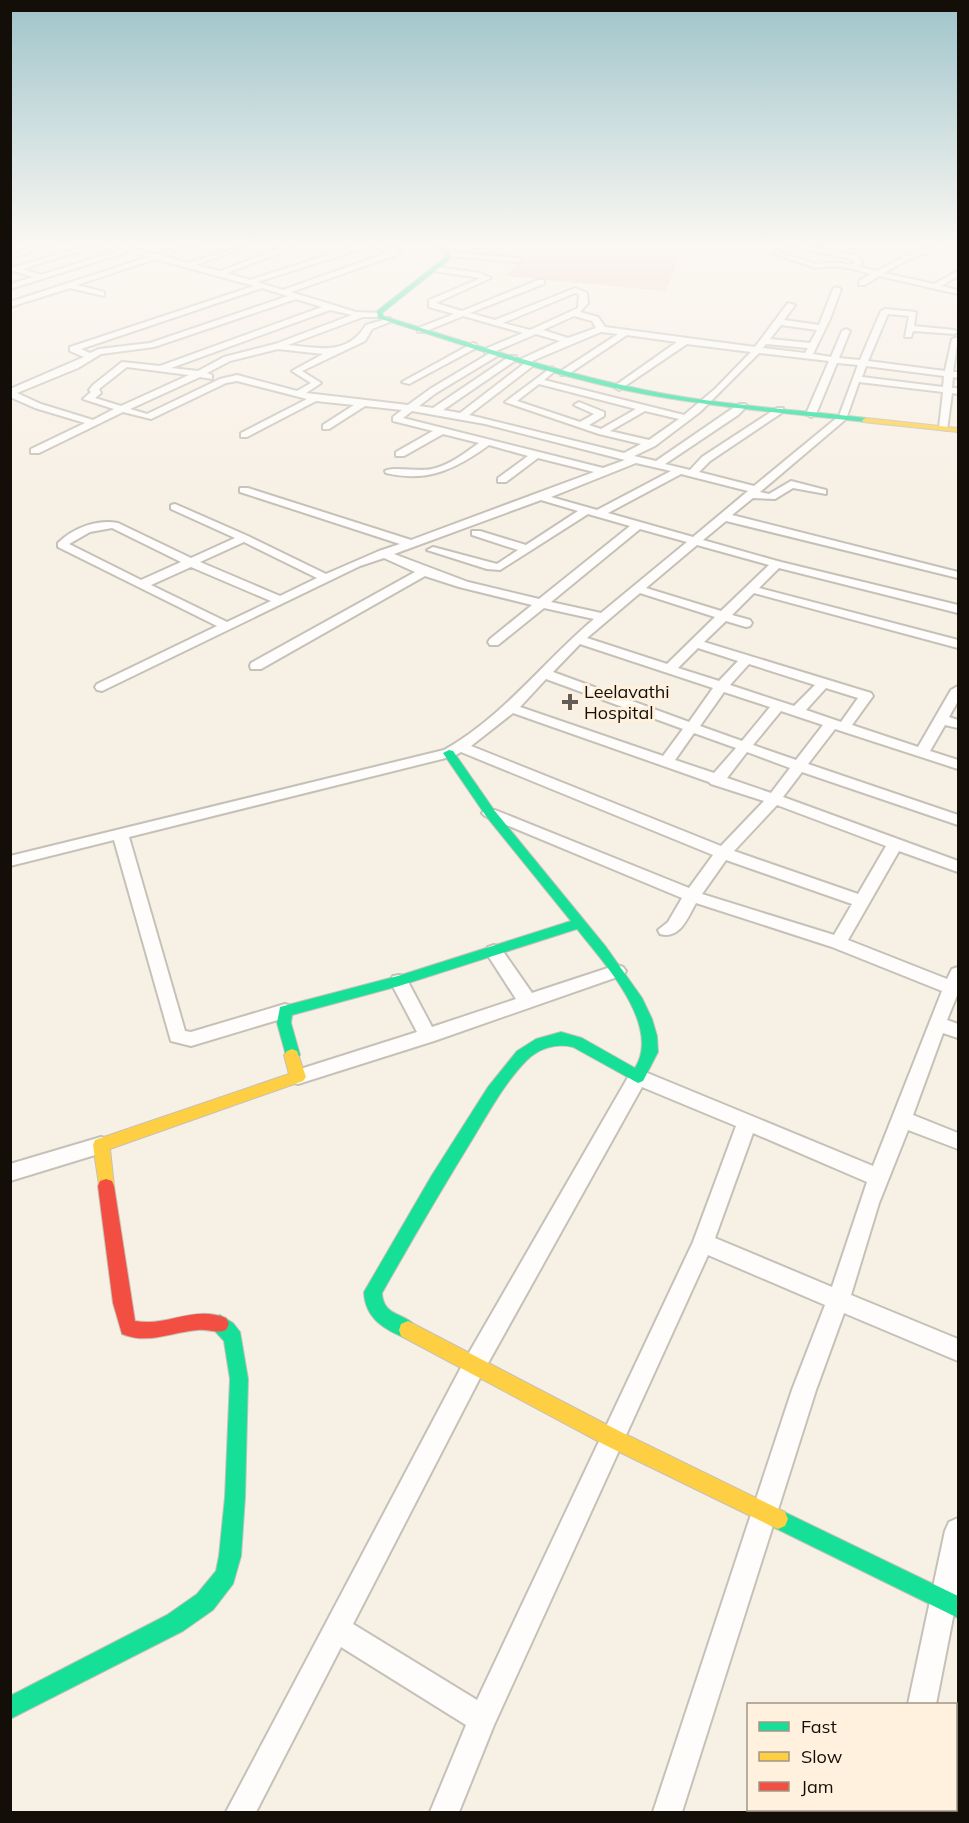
<svg xmlns="http://www.w3.org/2000/svg" width="969" height="1823" font-family="Mulish,sans-serif">
	<style>
		.green { fill: #f0d0c1 }
		.lines { fill: none; stroke-linecap: round; stroke-linejoin: round }
		.street-casing { stroke: #c6c1b8; stroke-width: 4 }
		.fast-casing { stroke: #c6c1b8; stroke-width: 2 }
		.slow-casing { stroke: #c6c1b8; stroke-width: 2 }
		.jam-casing { stroke: #c6c1b8; stroke-width: 2 }
		.street { fill: #fefdfb; fill-rule: evenodd }
		.fast { fill: #16e098; fill-rule: evenodd }
		.slow { fill: #ffcf43; fill-rule: evenodd }
		.jam { fill: #f24e42; fill-rule: evenodd }
		.poi-dot { fill: #635e55; stroke: #fff1dd; stroke-width: 2 }
		.labels { text-anchor: middle; stroke-width: 6; stroke-linejoin: round; paint-order: stroke }
		.poi-label { font-size: 18px; fill: #130f08; stroke: #fff1dd; text-anchor: start }
	</style>
	<rect width="100%" height="100%" fill="#f7f0e5"/>
	<path class="green" d="M 533,244 L 685,244 L 666,291 L 506,276 Z"/>
	<g class="lines">
		<g class="street-casing">
			<path id="street" d="M 42,244 L 53,244 L 10,259 L 10,255 Z
				M 91,244 L 102,244 L 23,269 L 41,275 L 123,249 L 113,244 C 131,244 140,253 154,254 C 166,255 182,244 196,244 L 163,256 L 188,263 L 243,246 L 243,248 L 196,265 L 220,271 L 283,247 L 275,244 L 293,246 L 293,248 L 227,273 L 250,280 L 361,244 L 381,244 L 399,250 L 399,254 L 291,292 L 356,312 L 382,313 L 382,317 L 363,317 L 288,345 C 319,348 347,356 366,325 L 390,318 L 390,322 L 372,329 L 365,341 L 302,371 L 321,383 L 306,393 L 408,405 L 430,389 L 490,353 L 485,353 L 485,349 L 523,333 L 463,316 L 424,332 L 418,332 L 418,328 L 454,314 L 429,307 L 429,300 L 481,278 L 433,271 L 436,267 L 480,273 L 491,278 L 436,303 L 462,311 L 538,280 L 544,280 L 544,284 L 470,313 L 495,320 L 575,288 L 587,293 L 588,303 L 580,312 L 598,317 L 605,327 L 755,347 L 788,303 L 795,305 L 784,320 L 819,325 L 833,289 L 837,287 L 841,289 L 830,319 L 813,354 L 831,357 L 842,331 L 846,329 L 850,331 L 839,358 L 860,360 L 881,311 L 885,309 L 916,312 L 914,326 L 954,330 L 958,332 L 954,334 L 913,331 L 911,337 L 905,337 L 909,316 L 888,314 L 868,361 L 945,371 L 952,339 L 958,337 L 953,372 L 958,372 L 958,378 L 953,377 L 952,388 L 958,388 L 958,394 L 952,393 L 947,430 L 939,428 L 943,392 L 859,382 L 846,419 L 760,492 L 769,494 L 791,481 L 826,490 L 826,494 L 793,488 L 775,499 L 753,498 L 732,515 L 958,572 L 958,578 L 726,521 L 703,540 L 781,562 L 958,605 L 958,613 L 779,568 L 759,588 L 958,640 L 958,648 L 754,593 L 732,615 L 750,620 L 752,623 L 750,626 L 746,627 L 726,621 L 704,642 L 871,693 L 873,696 L 852,725 L 918,747 L 951,690 L 958,686 L 958,701 L 949,717 L 958,720 L 958,728 L 945,725 L 930,751 L 958,760 L 958,769 L 835,729 L 808,764 L 958,815 L 958,825 L 802,772 L 783,797 L 958,861 L 958,872 L 899,851 L 848,940 L 947,979 L 952,969 L 958,967 L 958,993 L 947,1020 L 958,1024 L 958,1038 L 943,1033 L 913,1115 L 958,1133 L 958,1149 L 908,1130 L 879,1203 L 851,1295 L 958,1339 L 958,1361 L 844,1313 L 816,1390 L 682,1812 L 653,1812 L 792,1390 L 825,1305 L 708,1255 L 494,1725 L 459,1812 L 430,1812 L 466,1725 L 341,1647 L 256,1812 L 226,1812 L 466,1358 L 631,1072 L 638,1070 L 645,1072 L 873,1166 L 942,991 L 832,947 L 696,903 C 688,917 680,940 660,934 L 658,930 L 668,922 L 682,898 L 485,816 L 482,813 L 485,810 L 495,810 L 689,888 L 713,855 L 461,752 L 454,756 L 129,837 L 185,1031 L 191,1032 L 285,1004 L 291,1006 L 294,1011 L 291,1016 L 191,1046 L 171,1041 L 114,840 L 10,866 L 10,856 L 444,750 C 503,717 543,662 594,619 L 544,608 L 498,645 L 490,645 L 488,642 L 490,639 L 532,605 L 459,587 L 425,576 L 261,669 L 251,669 L 250,666 L 251,663 L 415,572 L 384,558 L 360,566 L 102,691 L 97,690 L 95,687 L 97,684 L 217,626 L 58,547 L 58,543 C 73,528 97,519 118,523 L 191,558 L 235,538 L 171,509 L 171,505 L 175,504 L 248,536 L 326,574 L 379,551 L 400,544 L 240,492 L 240,488 L 248,488 L 411,540 L 594,472 L 538,458 L 506,482 L 498,482 L 498,478 L 528,456 L 489,445 C 456,469 427,483 386,473 L 385,471 C 392,466 420,472 432,469 C 450,465 465,453 479,443 L 443,434 L 404,456 L 396,456 L 396,452 L 433,431 L 393,421 L 393,417 L 402,410 L 365,406 L 329,429 L 323,429 L 323,425 L 354,405 L 316,401 L 247,437 L 241,437 L 241,433 L 307,399 L 237,381 L 226,383 L 151,419 L 123,412 L 39,453 L 31,453 L 31,449 L 85,423 L 35,408 L 10,397 L 10,389 L 84,357 L 70,351 L 70,347 L 254,286 L 155,259 L 77,285 L 104,292 L 104,296 L 70,288 L 10,307 L 10,302 L 148,257 L 131,251 L 10,289 L 10,284 L 33,277 L 10,270 L 10,266 L 15,267 ZM 371,246 L 389,252 L 283,290 L 257,282 ZM 262,288 L 288,296 L 150,343 L 99,349 L 90,353 L 81,349 ZM 575,293 L 579,294 L 578,308 L 530,330 L 503,323 ZM 296,299 L 322,307 L 160,366 L 122,362 L 93,385 L 89,390 L 91,392 L 83,399 L 114,409 L 93,420 L 41,404 L 17,393 L 78,368 L 101,354 L 154,347 ZM 330,310 L 352,315 L 275,344 L 224,357 L 198,371 L 171,368 ZM 574,316 L 592,321 L 596,328 L 568,338 L 543,330 ZM 781,325 L 817,330 L 810,343 L 770,339 ZM 601,332 L 618,334 L 561,371 L 561,375 L 567,375 L 627,335 L 677,342 L 616,385 L 614,387 L 619,390 L 687,344 L 751,352 L 715,389 L 684,415 L 544,380 L 556,370 L 552,367 L 505,402 L 599,434 L 641,444 L 624,453 L 469,415 L 534,365 L 535,363 L 532,361 ZM 536,334 L 560,341 L 521,359 L 521,363 L 525,363 L 460,413 L 443,410 L 516,360 L 516,356 L 510,356 L 433,408 L 419,406 L 436,393 L 499,355 L 500,353 L 496,351 ZM 766,344 L 808,348 L 805,353 L 763,348 ZM 278,349 L 323,354 L 292,371 L 311,383 L 297,391 L 237,375 L 220,379 L 147,414 L 130,409 L 200,377 L 212,379 L 212,375 L 207,373 L 230,361 ZM 759,353 L 829,361 L 806,414 L 811,417 L 816,414 L 837,363 L 858,365 L 839,416 L 754,486 L 699,472 L 710,461 L 783,412 L 783,408 L 777,408 L 702,457 L 690,470 L 665,464 L 738,415 L 747,406 L 745,404 L 739,404 L 656,461 L 634,456 L 655,446 L 700,412 ZM 866,366 L 944,376 L 943,387 L 862,377 ZM 127,367 L 189,375 L 121,406 L 95,398 L 101,393 L 99,389 ZM 539,384 L 636,409 L 601,429 L 589,425 L 604,416 L 604,412 L 579,402 L 574,405 L 594,414 L 580,422 L 517,401 ZM 412,411 L 485,424 L 625,460 L 603,468 L 403,418 ZM 645,411 L 679,419 L 649,440 L 610,431 ZM 636,463 L 671,471 L 597,510 L 551,497 ZM 681,474 L 748,491 L 693,537 L 608,513 ZM 541,500 L 578,511 L 526,545 L 480,531 L 472,531 L 472,535 L 518,550 L 497,564 L 433,547 L 427,550 L 487,569 L 500,570 L 588,514 L 630,526 L 539,599 L 468,582 L 394,554 ZM 112,528 L 181,562 L 141,580 L 69,544 L 90,532 ZM 640,529 L 687,542 L 601,613 L 551,602 ZM 244,542 L 317,578 L 280,596 L 200,562 ZM 697,545 L 769,565 L 721,611 L 646,588 ZM 191,567 L 271,601 L 227,622 L 151,585 ZM 640,593 L 715,617 L 667,664 L 587,638 ZM 580,644 L 713,688 L 689,722 L 553,672 ZM 698,648 L 738,661 L 719,681 L 678,668 ZM 749,664 L 815,685 L 794,706 L 730,685 ZM 546,679 L 683,729 L 663,756 L 520,707 ZM 826,688 L 858,698 L 841,722 L 806,710 ZM 724,692 L 770,707 L 742,741 L 700,726 ZM 781,711 L 823,725 L 796,760 L 753,745 ZM 513,713 L 709,782 L 711,784 L 764,801 L 721,846 L 471,746 ZM 694,733 L 736,748 L 714,773 L 675,760 ZM 747,752 L 790,768 L 771,793 L 727,778 ZM 777,805 L 886,846 L 858,894 L 734,851 ZM 726,860 L 852,904 L 834,935 L 702,894 ZM 642,1087 L 736,1126 L 693,1242 L 477,1700 L 353,1624 L 482,1374 ZM 753,1133 L 867,1182 L 832,1287 L 715,1238 Z
				M 780,244 L 796,244 L 856,255 L 863,262 L 859,266 L 861,267 L 877,271 C 902,257 928,244 957,244 L 909,259 L 884,273 L 934,284 L 958,271 L 958,276 L 941,286 L 958,290 L 958,294 L 879,276 L 865,285 L 859,285 L 859,281 L 871,274 L 853,269 L 833,266 L 816,268 L 772,253 L 776,251 L 816,264 L 833,262 L 852,265 L 855,262 L 851,259 Z
				M 448,252 L 518,258 L 522,260 L 518,262 L 445,256 Z
				M 473,343 L 476,344 L 476,348 L 409,384 L 402,382 Z
				M 494,945 L 500,947 L 532,993 L 617,965 L 623,967 L 626,971 L 623,975 L 434,1041 L 298,1084 L 291,1082 L 289,1077 L 291,1072 L 417,1032 L 390,981 L 393,976 L 399,975 L 405,976 L 432,1027 L 516,999 L 485,951 L 488,947 Z
				M 101,1137 L 108,1139 L 111,1145 L 108,1151 L 10,1181 L 10,1164 Z
				M 958,1518 L 958,1592 L 936,1704 L 908,1704 L 945,1531 L 949,1522 Z
				M 895,1810 L 929,1810 L 930,1812 L 896,1812 Z"/>
		</g>
		<g class="fast-casing">
			<path id="fast" d="M 432,244 L 440,244 L 451,251 L 449,260 L 382,313 L 383,316 C 470,343 556,372 645,390 C 718,405 792,409 866,418 L 870,420 L 866,422 C 794,414 721,408 649,395 C 557,378 467,346 378,318 L 377,311 L 443,259 L 446,253 Z
				M 449,750 L 453,751 L 494,810 L 606,947 L 642,998 L 652,1019 L 657,1036 L 658,1052 L 643,1081 L 638,1083 L 573,1047 C 556,1043 539,1048 527,1060 C 506,1081 490,1110 475,1135 C 443,1187 412,1240 382,1293 C 383,1319 410,1312 417,1330 L 415,1336 L 408,1339 C 385,1330 365,1319 364,1292 L 432,1175 L 488,1087 L 517,1051 L 536,1039 L 561,1032 L 582,1038 L 635,1068 C 662,1025 603,962 577,929 L 399,986 L 292,1015 L 291,1023 L 300,1055 L 297,1059 L 292,1061 L 287,1059 L 277,1023 L 280,1007 L 398,976 L 571,921 L 486,816 L 443,753 Z
				M 220,1315 L 233,1323 L 240,1332 L 248,1379 L 245,1497 L 241,1556 L 233,1584 L 213,1610 L 183,1631 L 10,1719 L 10,1696 L 167,1615 L 197,1594 L 216,1571 L 219,1556 L 225,1497 L 230,1379 L 224,1341 L 214,1330 L 211,1324 L 214,1318 Z
				M 778,1509 L 958,1596 L 958,1618 L 771,1526 L 768,1519 L 771,1512 Z"/>
		</g>
		<g class="slow-casing">
			<path id="slow" d="M 866,418 L 958,428 L 958,432 L 863,422 L 862,420 Z
				M 292,1049 L 297,1051 L 306,1077 L 303,1081 L 110,1149 L 114,1186 L 112,1191 L 106,1193 L 100,1191 L 93,1145 L 95,1140 L 289,1074 L 284,1055 L 287,1051 Z
				M 408,1321 L 619,1431 L 785,1512 L 788,1519 L 785,1526 L 778,1529 L 771,1526 L 605,1445 L 401,1336 L 399,1330 L 401,1324 Z"/>
		</g>
		<g class="jam-casing">
			<path id="jam" d="M 106,1179 L 112,1181 L 114,1186 L 135,1321 C 168,1327 193,1305 226,1318 L 229,1324 L 226,1330 C 217,1334 208,1329 198,1330 C 171,1332 149,1345 122,1334 L 113,1303 L 98,1186 L 100,1181 Z"/>
		</g>
		<use href="#street" class="street"/>
		<use href="#fast" class="fast"/>
		<use href="#slow" class="slow"/>
		<use href="#jam" class="jam"/>
	</g>
	<linearGradient id="sky" x2="0" y2="1"><stop stop-color="#9fc4ca"/><stop offset="0.49" stop-color="#fbf8f3"/><stop offset="1" stop-color="#fbf8f3" stop-opacity="0"/></linearGradient>
	<rect width="969" height="500" fill="url(#sky)"/>
	<path class="poi-dot" d="M567 693h6v6h6v6h-6v6h-6v-6h-6v-6h6z"/>
	<g class="labels">
		<g class="poi-label">
			<text x="584" y="698">Leelavathi<tspan x="584" dy="21">Hospital</tspan></text>
		</g>
	</g>
	<rect width="969" height="1823" fill="none" stroke="#130f08" stroke-width="24"/>
	<rect x="747" y="1703" width="210" height="108" fill="#fff1dd" stroke="#a19788" stroke-width="1.5"/>
	<rect x="759" y="1722" width="30" height="9" fill="#16e098" stroke="#a19788" stroke-width="1.5"/>
	<text x="801" y="1733" font-size="18" fill="#130f08">Fast</text>
	<rect x="759" y="1752" width="30" height="9" fill="#ffcf43" stroke="#a19788" stroke-width="1.5"/>
	<text x="801" y="1763" font-size="18" fill="#130f08">Slow</text>
	<rect x="759" y="1782" width="30" height="9" fill="#f24e42" stroke="#a19788" stroke-width="1.5"/>
	<text x="801" y="1793" font-size="18" fill="#130f08">Jam</text>
</svg>
